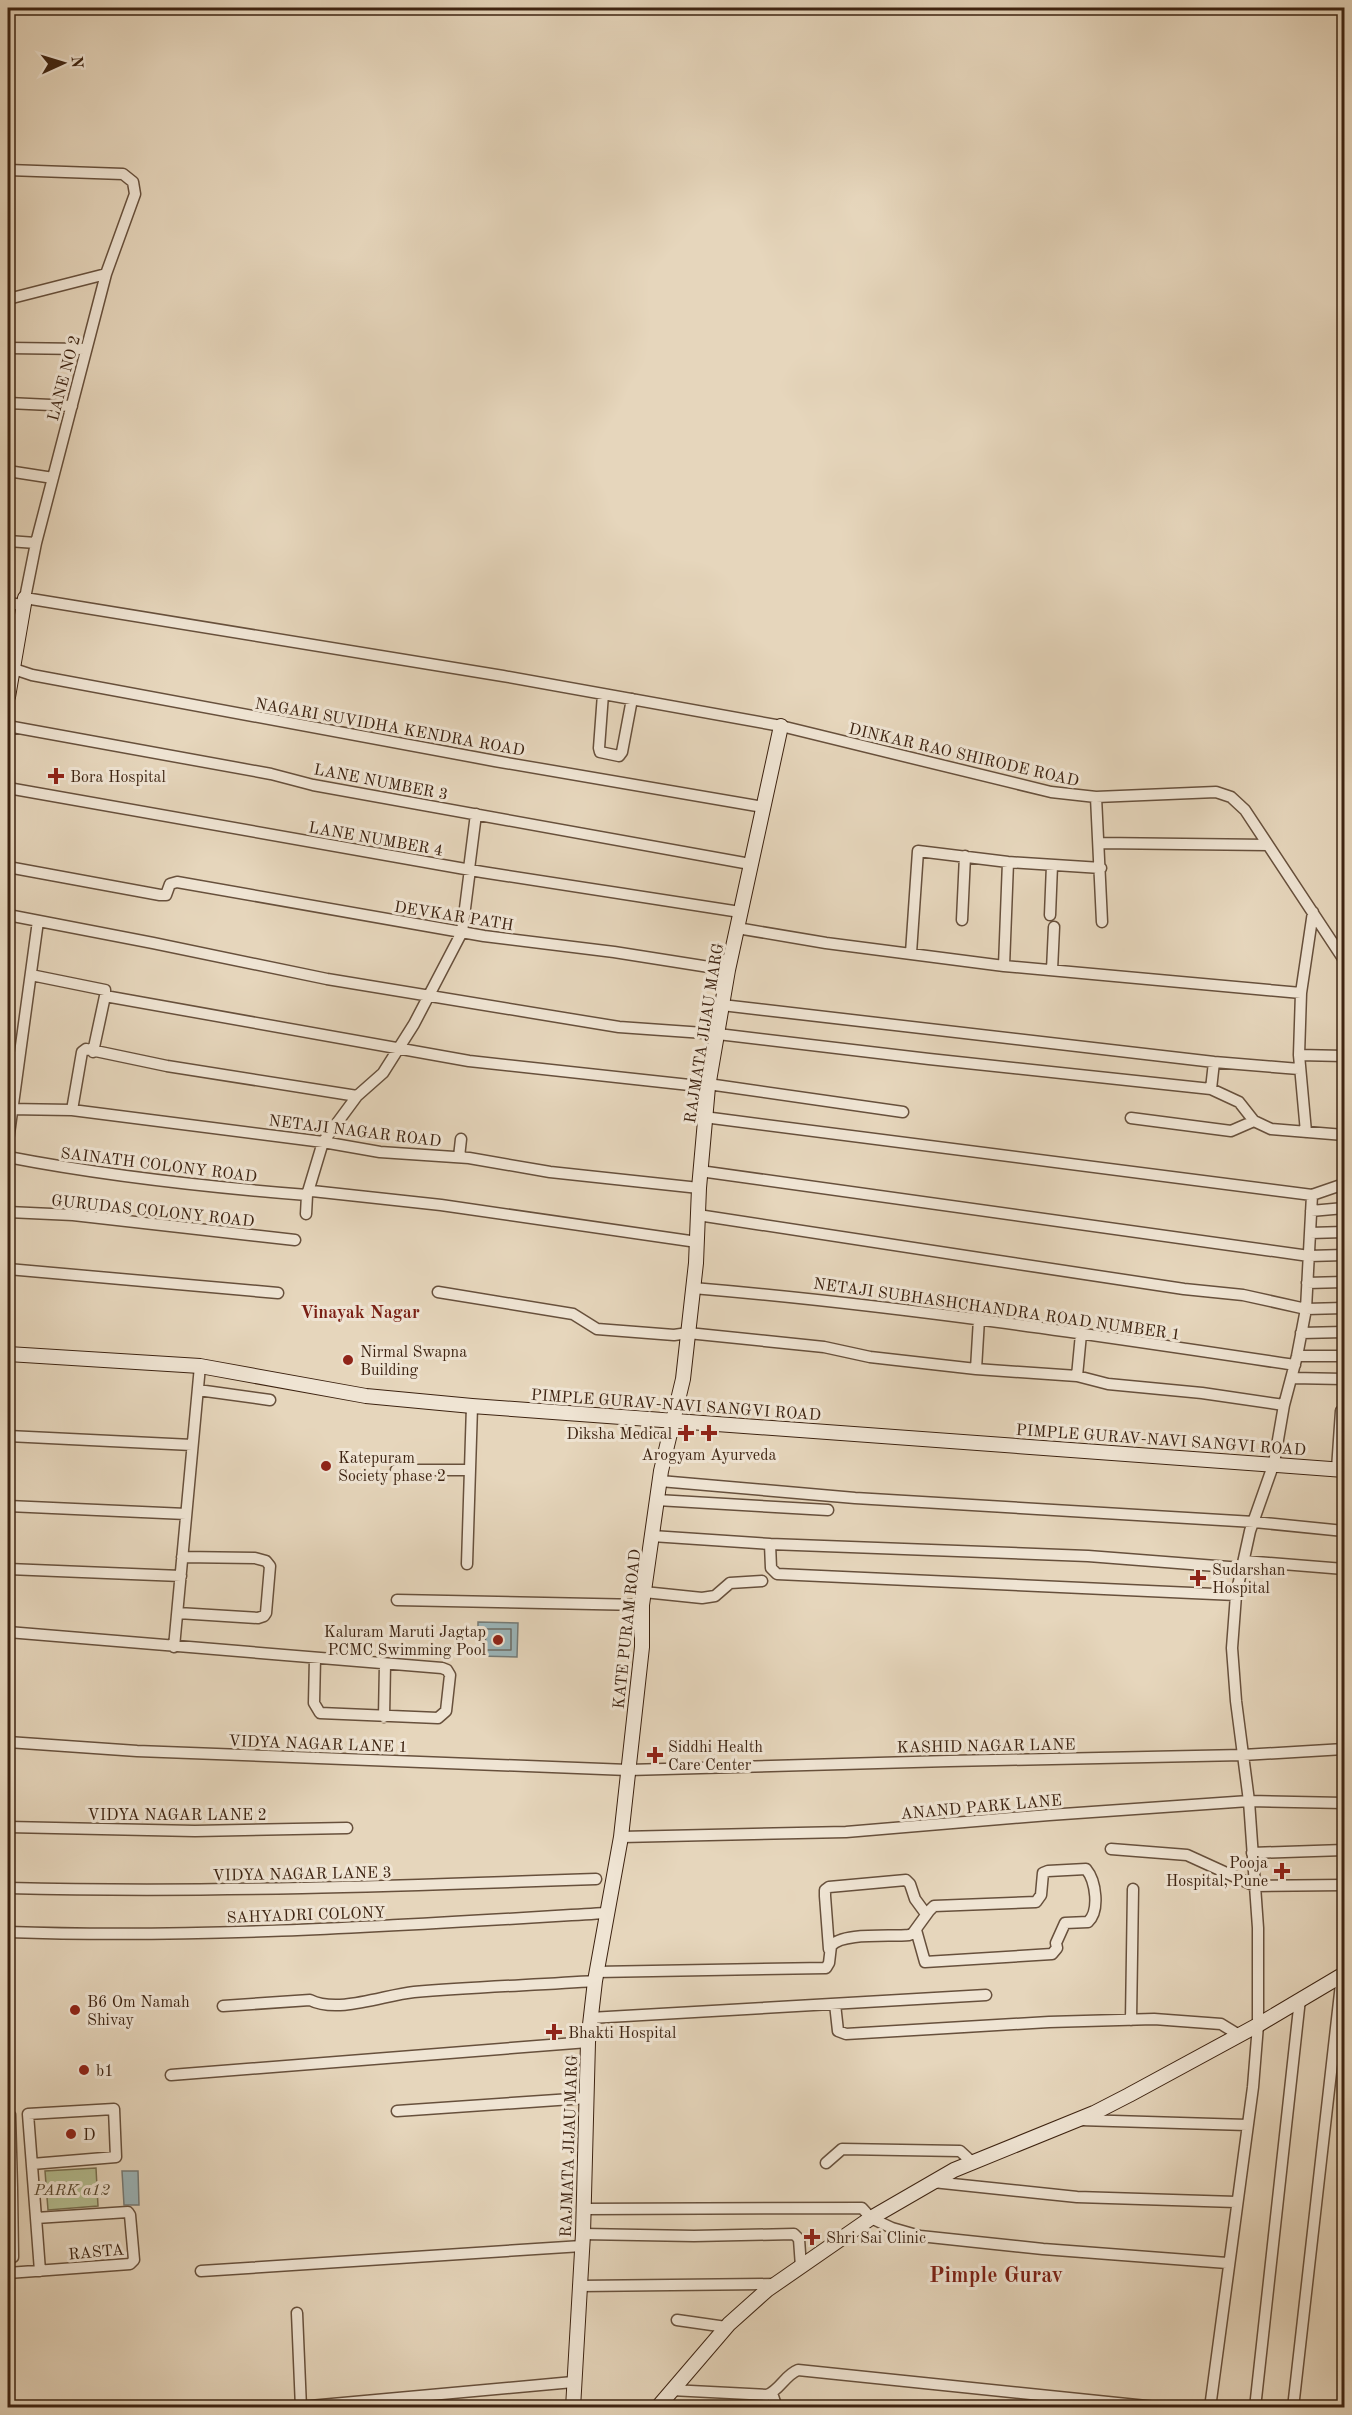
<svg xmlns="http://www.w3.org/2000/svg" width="1352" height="2415" font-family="'Old Standard TT',serif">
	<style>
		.green { fill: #b4be91; stroke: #787051; stroke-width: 1.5 }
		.water { fill: #9bb6bb; stroke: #757b77; stroke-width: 1.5 }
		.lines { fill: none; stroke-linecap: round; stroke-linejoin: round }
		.shore { stroke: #6c6c66; stroke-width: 1.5 }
		.street-casing { stroke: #67503c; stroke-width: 13 }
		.secondary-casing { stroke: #3d2311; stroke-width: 16 }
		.street { stroke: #efe4d3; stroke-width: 10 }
		.secondary { stroke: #efe4d3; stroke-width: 14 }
		.poi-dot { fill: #8f2418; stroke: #efe4d3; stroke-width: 2 }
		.labels { text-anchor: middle; stroke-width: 6; stroke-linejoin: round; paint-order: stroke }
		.street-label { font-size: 16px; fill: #3d2311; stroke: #efe4d3 }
		.poi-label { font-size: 16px; fill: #3d2311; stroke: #efe4d3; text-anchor: start }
		.park-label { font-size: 16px; font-style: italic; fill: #5b4a31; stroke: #efe4d3 }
		.neighbourhood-label { font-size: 18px; font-weight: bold; fill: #7a1f14; stroke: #efe4d3 }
		.district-label { font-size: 22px; font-weight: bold; fill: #7a1f14; stroke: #efe4d3 }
	</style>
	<rect width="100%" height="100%" fill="#e6d6bc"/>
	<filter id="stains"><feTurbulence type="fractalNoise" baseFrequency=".00333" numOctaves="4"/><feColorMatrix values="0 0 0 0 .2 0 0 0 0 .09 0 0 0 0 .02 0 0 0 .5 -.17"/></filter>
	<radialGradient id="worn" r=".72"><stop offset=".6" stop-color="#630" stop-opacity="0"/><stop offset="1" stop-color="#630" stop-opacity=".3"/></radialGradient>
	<path class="green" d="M 96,2168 L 98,2206 L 48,2210 L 45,2171 Z"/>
	<path class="water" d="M 478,1622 L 518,1623 L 517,1657 L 478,1656 Z
		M 122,2171 L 138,2171 L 139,2205 L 124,2205 Z"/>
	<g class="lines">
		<path class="shore" d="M 486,1629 L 511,1629 L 511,1650 L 485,1650 Z"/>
		<g class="street-casing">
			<path id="street" d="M 8,170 L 123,174 L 133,182 L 135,194 L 106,274 L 36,543 L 25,598 L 503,676 L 781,726 L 1051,792 L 1096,797 L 1216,792 L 1231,797 L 1245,810 L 1344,960
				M 8,299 L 106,274
				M 8,348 L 86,349
				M 8,403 L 72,406
				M 8,471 L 53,478
				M 8,541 L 36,543
				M 8,603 L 23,605
				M 8,667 L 32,675 L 495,761 L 763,807
				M 603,694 L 599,748 L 600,752 L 619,756 L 622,752 L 632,699
				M 8,732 L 13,727 L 271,774 L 313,785 L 750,864
				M 8,788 L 482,872 L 740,912
				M 1096,797 L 1102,922
				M 1099,843 L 1268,845
				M 8,867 L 160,895 L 166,895 L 170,884 L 177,882 L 484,936 L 614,952 L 728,970
				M 469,869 L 476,814
				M 8,915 L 153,943 L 327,979 L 619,1027 L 718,1034 L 929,1059 L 1211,1089 L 1239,1102 L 1254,1121 L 1271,1129 L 1344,1135
				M 1050,915 L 1052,865
				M 962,920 L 965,856
				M 737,928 L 826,943 L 1004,966 L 1301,993
				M 911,953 L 918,851 L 1008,862 L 1101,868
				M 1004,966 L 1008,862
				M 1052,970 L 1054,927
				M 31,975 L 105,990 L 105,996 L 93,1052
				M 105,996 L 469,1061 L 708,1087
				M 722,1005 L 1214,1062 L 1299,1069
				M 1299,1055 L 1344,1056
				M 708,1084 L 903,1112
				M 1211,1089 L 1214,1062
				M 8,1109 L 72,1110 L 323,1142 L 380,1152 L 469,1158 L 550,1172 L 699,1188
				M 72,1110 L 82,1052 L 86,1049 L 167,1066 L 357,1096
				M 704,1117 L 1312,1195 L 1344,1184
				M 1131,1118 L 1231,1131 L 1254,1121
				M 1306,1132 L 1299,1055 L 1301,993 L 1313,912
				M 8,1141 L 38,921
				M 8,1157 C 106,1176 207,1187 307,1195
				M 459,1157 L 461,1139
				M 700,1171 L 1309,1256 L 1344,1255
				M 312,1191 L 441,1205 L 697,1242
				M 1311,1211 L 1344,1208
				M 8,1212 L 73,1215 L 295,1240
				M 306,1214 L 307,1195 L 323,1142 L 357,1096 L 383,1073 L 414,1024 L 462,932 L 470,869
				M 698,1215 L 979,1258 L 1184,1289 L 1243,1295 L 1306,1309 L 1344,1308
				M 1310,1233 L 1344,1232
				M 8,1269 L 278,1293
				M 1307,1283 L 1344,1282
				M 693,1288 C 895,1305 1095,1335 1295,1365
				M 438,1292 L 573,1314 L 597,1329 L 674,1335 L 688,1333 L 824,1347 L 870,1357 L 976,1369 L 1077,1376 L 1108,1384 L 1202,1393 L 1284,1405
				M 1301,1333 L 1344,1332
				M 1297,1356 L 1344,1356
				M 976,1369 L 979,1319
				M 1077,1376 L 1081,1334
				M 1292,1378 L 1344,1379
				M 198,1390 L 270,1400
				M 8,1436 L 192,1445
				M 1337,1469 L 1341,1411
				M 396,1470 L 470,1470
				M 660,1481 L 855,1498 L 1254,1522 L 1344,1531
				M 657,1500 L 828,1510
				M 8,1506 L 186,1514
				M 652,1536 L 770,1544 L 771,1568 L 777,1574 L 1236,1595
				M 770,1544 L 1088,1556 L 1242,1568
				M 1244,1561 L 1344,1569
				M 467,1564 L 472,1406
				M 8,1569 L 181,1576
				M 644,1592 L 702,1598 L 715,1596 L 730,1583 L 762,1581
				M 397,1600 L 642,1605
				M 178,1613 L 258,1618 L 264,1616 L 266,1613 L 270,1566 L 266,1561 L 255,1558 L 182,1557
				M 8,1632 L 442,1668 L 447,1670 L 450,1675 L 446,1711 L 438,1718 L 320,1713 L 314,1703 L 315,1658
				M 174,1647 L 200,1366
				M 384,1717 L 385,1664
				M 8,1742 L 137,1751 L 628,1770 L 949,1761 L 1243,1755 L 1344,1749
				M 8,1827 L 195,1831 L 347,1828
				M 621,1837 L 846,1832 L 1049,1815 L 1249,1801 L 1344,1803
				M 1111,1849 L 1187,1855 L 1255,1886 L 1344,1885
				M 1252,1853 L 1344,1850
				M 8,1888 C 204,1893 400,1886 596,1879
				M 8,1932 C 207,1939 407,1925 606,1913
				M 829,1949 L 825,1896 L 825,1890 L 829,1887 L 906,1880 L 910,1884 L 915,1899 L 926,1914
				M 596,1972 L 826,1968 L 829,1963 L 831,1946 C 842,1932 890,1937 909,1935 L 913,1933 L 929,1911 L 934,1906 L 1036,1902 L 1041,1895 L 1043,1873 L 1048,1871 L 1086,1869 C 1096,1881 1100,1911 1088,1922 L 1065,1923 L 1056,1943 L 1057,1948 L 1052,1954 L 925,1962 L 916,1930
				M 835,2004 L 838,2031 L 846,2034 L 1049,2022 L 1154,2019 L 1221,2024 L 1239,2035
				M 223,2006 L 310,2000 C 338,2014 384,1995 414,1992 C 474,1987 535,1985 595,1981
				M 590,2018 L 986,1995
				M 1131,2020 L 1133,1889
				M 171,2075 L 588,2042
				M 397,2111 L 586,2098
				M 8,2113 L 10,2115 L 12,2188 L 8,2188
				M 1080,2120 L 1247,2125
				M 826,2163 L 842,2149 L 960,2151 L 973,2163
				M 933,2182 L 1077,2197 L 1236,2202
				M 584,2209 L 862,2208 L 871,2218 L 892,2228 L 920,2236 L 1043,2249 L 1227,2263
				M 36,2218 L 40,2271
				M 583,2234 L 694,2236 L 794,2234 L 799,2239 L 801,2267
				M 8,2259 L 13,2257 L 12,2188
				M 201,2271 L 582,2246
				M 8,2273 L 130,2264 L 134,2260 L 130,2215 L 128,2212 L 36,2218 L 28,2114 L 114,2109 L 116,2157 L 32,2164
				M 579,2286 L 776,2284
				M 297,2313 L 301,2408
				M 677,2320 L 726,2327
				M 671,2390 L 767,2395 C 780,2390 785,2375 798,2370 L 1166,2408
				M 772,2393 L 777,2408
				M 288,2408 L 573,2382
				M 1210,2408 L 1253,2087 L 1258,2025 L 1258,1928 L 1249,1801 L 1236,1701 L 1232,1648 L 1236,1595 L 1250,1531 L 1274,1463 L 1284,1405 L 1297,1356 L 1306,1309 L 1312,1195
				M 1255,2408 L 1300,1999
				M 1293,2408 L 1342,1975"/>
		</g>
		<g class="secondary-casing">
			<path id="secondary" d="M 8,697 L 25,598
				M 8,1354 L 200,1366 L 366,1396 L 472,1406 L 1344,1470
				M 573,2408 L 583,2234 L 588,2042 L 595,1981 L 621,1837 L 642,1647 L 642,1605 L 661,1471 L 683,1379 L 696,1263 L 699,1188 L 708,1087 L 728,970 L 781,726
				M 657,2408 L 729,2324 L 767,2290 L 871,2218 L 954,2170 L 1094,2113 L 1129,2095 L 1258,2025 L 1344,1974"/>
		</g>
		<use href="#street" class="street"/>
		<use href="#secondary" class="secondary"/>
	</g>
	<g class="poi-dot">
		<path d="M53 767h6v6h6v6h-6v6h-6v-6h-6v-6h6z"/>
		<circle cx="348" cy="1360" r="6"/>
		<path d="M683 1424h6v6h6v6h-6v6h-6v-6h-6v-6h6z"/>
		<path d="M706 1424h6v6h6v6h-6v6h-6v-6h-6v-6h6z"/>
		<circle cx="326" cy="1466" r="6"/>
		<path d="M1195 1569h6v6h6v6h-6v6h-6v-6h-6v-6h6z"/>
		<circle cx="498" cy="1640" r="6"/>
		<path d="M652 1746h6v6h6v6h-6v6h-6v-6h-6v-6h6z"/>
		<path d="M1279 1862h6v6h6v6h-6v6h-6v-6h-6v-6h6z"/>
		<circle cx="75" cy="2010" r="6"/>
		<path d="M551 2023h6v6h6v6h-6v6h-6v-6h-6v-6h6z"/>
		<circle cx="84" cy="2070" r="6"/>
		<circle cx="71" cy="2134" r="6"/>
		<path d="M809 2228h6v6h6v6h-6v6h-6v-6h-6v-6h6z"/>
	</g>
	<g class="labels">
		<g class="street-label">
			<text transform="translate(63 378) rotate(-75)" y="6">LANE NO 2</text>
			<text transform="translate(390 726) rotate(10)" y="6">NAGARI SUVIDHA KENDRA ROAD</text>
			<text transform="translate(964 754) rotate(13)" y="6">DINKAR RAO SHIRODE ROAD</text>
			<text transform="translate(381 781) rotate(11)" y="6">LANE NUMBER 3</text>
			<text transform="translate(376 838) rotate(10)" y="6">LANE NUMBER 4</text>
			<text transform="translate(454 915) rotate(9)" y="6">DEVKAR PATH</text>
			<text transform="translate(703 1033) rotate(-81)" y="6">RAJMATA JIJAU MARG</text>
			<text transform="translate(355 1130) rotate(7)" y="6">NETAJI NAGAR ROAD</text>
			<text transform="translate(159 1164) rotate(7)" y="6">SAINATH COLONY ROAD</text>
			<text transform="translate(153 1210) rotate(6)" y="6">GURUDAS COLONY ROAD</text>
			<text transform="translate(997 1308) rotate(8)" y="6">NETAJI SUBHASHCHANDRA ROAD NUMBER 1</text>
			<text transform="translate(676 1404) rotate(4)" y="6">PIMPLE GURAV-NAVI SANGVI ROAD</text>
			<text transform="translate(1161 1439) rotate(4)" y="6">PIMPLE GURAV-NAVI SANGVI ROAD</text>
			<text transform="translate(626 1629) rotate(-84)" y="6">KATE PURAM ROAD</text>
			<text transform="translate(318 1743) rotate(2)" y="6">VIDYA NAGAR LANE 1</text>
			<text transform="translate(986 1745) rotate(-1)" y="6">KASHID NAGAR LANE</text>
			<text transform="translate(981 1806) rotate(-5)" y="6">ANAND PARK LANE</text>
			<text x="177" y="1820">VIDYA NAGAR LANE 2</text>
			<text transform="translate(302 1873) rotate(-1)" y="6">VIDYA NAGAR LANE 3</text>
			<text transform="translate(306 1914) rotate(-2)" y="6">SAHYADRI COLONY</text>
			<text transform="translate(568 2146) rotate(-88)" y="6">RAJMATA JIJAU MARG</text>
			<text transform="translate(96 2251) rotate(-5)" y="6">RASTA</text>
		</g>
		<g class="poi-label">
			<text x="70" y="782">Bora Hospital</text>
			<text x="360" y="1357">Nirmal Swapna<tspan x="360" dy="18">Building</tspan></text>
			<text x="672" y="1439" text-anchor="end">Diksha Medical</text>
			<text x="709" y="1460" text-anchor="middle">Arogyam Ayurveda</text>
			<text x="338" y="1463">Katepuram<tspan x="338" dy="18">Society phase 2</tspan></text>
			<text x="1212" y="1575">Sudarshan<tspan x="1212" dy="18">Hospital</tspan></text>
			<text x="486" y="1637" text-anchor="end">Kaluram Maruti Jagtap<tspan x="486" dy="18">PCMC Swimming Pool</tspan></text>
			<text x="668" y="1752">Siddhi Health<tspan x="668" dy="18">Care Center</tspan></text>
			<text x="1268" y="1868" text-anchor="end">Pooja<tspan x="1268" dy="18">Hospital, Pune</tspan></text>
			<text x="87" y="2007">B6 Om Namah<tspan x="87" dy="18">Shivay</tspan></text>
			<text x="568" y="2038">Bhakti Hospital</text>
			<text x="96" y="2076">b1</text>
			<text x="83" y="2140">D</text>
			<text x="826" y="2243">Shri Sai Clinic</text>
		</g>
		<g class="park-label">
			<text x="72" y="2195">PARK a12</text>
		</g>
		<g class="neighbourhood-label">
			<text x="360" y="1318">Vinayak Nagar</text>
		</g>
		<g class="district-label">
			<text x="996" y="2282">Pimple Gurav</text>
		</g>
	</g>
	<rect width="1352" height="2415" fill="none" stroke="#e6d6bc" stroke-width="30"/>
	<rect x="9" y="9" width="1334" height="2397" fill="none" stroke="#3d2311" stroke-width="3"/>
	<rect x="15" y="15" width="1322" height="2385" fill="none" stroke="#3d2311" stroke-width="1.5"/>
	<g transform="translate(63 63) rotate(86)" stroke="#efe4d3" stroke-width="4.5" paint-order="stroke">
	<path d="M0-4.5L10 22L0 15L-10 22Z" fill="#3d2311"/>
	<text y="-9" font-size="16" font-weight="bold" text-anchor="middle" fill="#3d2311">N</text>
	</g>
	<rect width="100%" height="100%" filter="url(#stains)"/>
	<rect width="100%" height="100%" fill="url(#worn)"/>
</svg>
